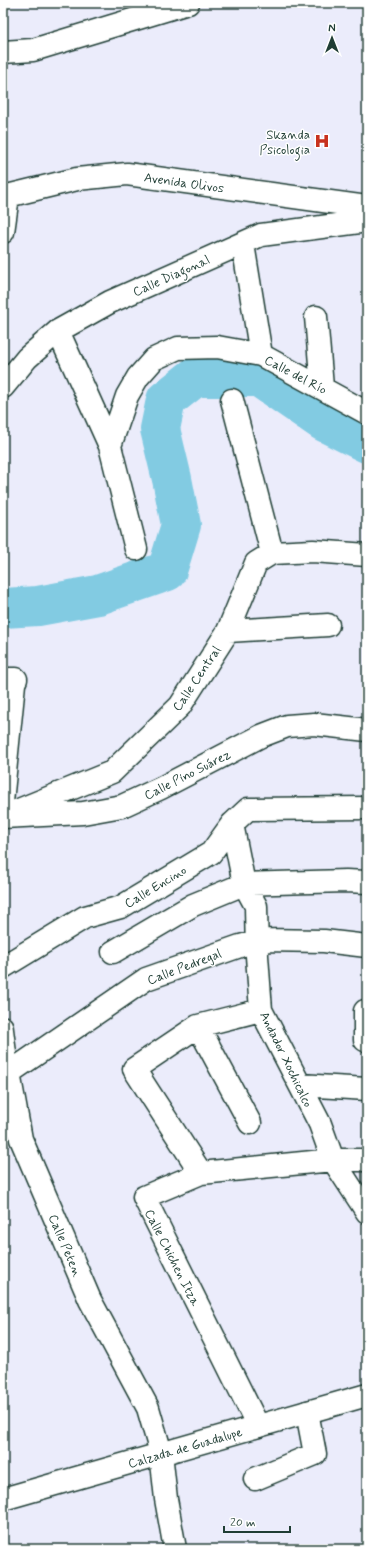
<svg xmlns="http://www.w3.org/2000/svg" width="370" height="1552" font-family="Mynerve,sans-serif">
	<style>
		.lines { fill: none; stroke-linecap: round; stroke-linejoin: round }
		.river { stroke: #82cbe2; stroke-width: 40 }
		.pedestrian-casing { stroke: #1f3d34; stroke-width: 22 }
		.minor-casing { stroke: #1f3d34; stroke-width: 25 }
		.tertiary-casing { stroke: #1f3d34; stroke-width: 25 }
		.pedestrian { stroke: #fff; stroke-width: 19 }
		.minor { stroke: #fff; stroke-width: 22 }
		.tertiary { stroke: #fff; stroke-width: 22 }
		.labels { text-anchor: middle; stroke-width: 3; stroke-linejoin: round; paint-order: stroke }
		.poi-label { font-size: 13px; fill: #1f3d34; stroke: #fff; text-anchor: end }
		.street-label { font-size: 13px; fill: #1f3d34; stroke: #fff }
	</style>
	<rect width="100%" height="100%" fill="#ebecfb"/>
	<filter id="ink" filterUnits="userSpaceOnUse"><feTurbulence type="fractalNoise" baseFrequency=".025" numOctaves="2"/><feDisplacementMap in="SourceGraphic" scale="8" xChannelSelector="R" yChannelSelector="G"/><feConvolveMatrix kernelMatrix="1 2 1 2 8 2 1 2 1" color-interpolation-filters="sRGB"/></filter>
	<g filter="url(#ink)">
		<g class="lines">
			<path class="river" d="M 3,608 L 38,606 L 98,595 L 167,571 L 181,525 L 172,479 L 160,429 L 166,400 L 195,377 L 259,377 L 323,421 L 367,443"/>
			<g class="pedestrian-casing">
				<path id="pedestrian" d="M 3,807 L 16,679
					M 3,1026 L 9,1073"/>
			</g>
			<g class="minor-casing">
				<path id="minor" d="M 3,197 L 77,179 L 127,174 L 367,207
					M 3,232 L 8,196
					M 243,244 L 261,355
					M 316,317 L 322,387
					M 58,331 L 110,446 L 136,549
					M 3,387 L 27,358 L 58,331 L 110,302 L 261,235 L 367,221
					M 232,400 L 272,553
					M 110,446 L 127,396 L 138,377 L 154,359 L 178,348 L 217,347 L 261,355 L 367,413
					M 228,631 L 328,625
					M 3,679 L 16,679
					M 4,816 L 112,772 L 180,706 L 228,631 L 256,563 L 272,553 L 313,551 L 367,555
					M 232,824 L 244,884 L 256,906 L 257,956 L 261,1010 L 320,1124 L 333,1160 L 367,1212
					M 113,952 L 193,905 L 244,884 L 346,881 L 367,882
					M 3,967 L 85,917 L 121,907 L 211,853 L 232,824 L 248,809 L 367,808
					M 198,1026 L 250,1123
					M 365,1040 L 365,1011 L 367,1012
					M 3,1072 L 9,1073 L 146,979 L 240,946 L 262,940 L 324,941 L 367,946
					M 9,1073 L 21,1139 L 90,1300 L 148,1408 L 161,1453 L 166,1499 L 175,1549
					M 300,1085 L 367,1089
					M 201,1173 L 134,1069 L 198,1026 L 261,1010
					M 258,1426 L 144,1197 L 201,1173 L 333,1160 L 367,1160
					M 255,1479 L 315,1454 L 307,1412"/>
			</g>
			<g class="tertiary-casing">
				<path id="tertiary" d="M 3,52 L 33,50 L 188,3
					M 3,817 L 83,813 L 122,806 L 161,788 L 261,736 L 287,726 L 314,724 L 367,730
					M 3,1499 L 367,1395"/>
			</g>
			<use href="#pedestrian" class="pedestrian"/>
			<use href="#minor" class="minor"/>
			<use href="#tertiary" class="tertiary"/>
		</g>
	</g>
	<defs>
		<g id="hospital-bare" transform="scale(1.2)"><path d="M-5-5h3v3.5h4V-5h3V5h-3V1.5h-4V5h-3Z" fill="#c8321e" stroke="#fff" stroke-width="2.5" paint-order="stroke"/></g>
	</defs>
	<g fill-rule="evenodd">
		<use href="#hospital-bare" x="322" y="141"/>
	</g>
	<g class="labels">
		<g class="poi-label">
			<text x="310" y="139">Skanda<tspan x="310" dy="15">Psicologia</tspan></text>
		</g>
		<g class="street-label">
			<text transform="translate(184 182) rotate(8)" y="5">Avenida Olivos</text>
			<text transform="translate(171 275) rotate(-24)" y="5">Calle Diagonal</text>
			<text transform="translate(296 374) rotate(28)" y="5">Calle del Río</text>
			<text transform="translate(196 678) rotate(-56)" y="5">Calle Central</text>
			<text transform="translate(187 774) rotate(-27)" y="5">Calle Pino Suárez</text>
			<text transform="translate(155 886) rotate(-31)" y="5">Calle Encino</text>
			<text transform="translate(184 966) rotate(-21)" y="5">Calle Pedregal</text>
			<text transform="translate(287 1059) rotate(64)" y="5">Andador Xochicalco</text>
			<text transform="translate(66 1245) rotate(67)" y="5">Calle Peten</text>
			<text transform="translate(173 1257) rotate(63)" y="5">Calle Chichen Itza</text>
			<text transform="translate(185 1447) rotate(-16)" y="5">Calzada de Guadalupe</text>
		</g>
	</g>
	<rect width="370" height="1552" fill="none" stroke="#fff" stroke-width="16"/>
	<rect x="8" y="8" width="354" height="1536" fill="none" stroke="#1f3d34" stroke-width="1.5" filter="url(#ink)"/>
	<g transform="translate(332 38)" stroke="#ffffff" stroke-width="3" paint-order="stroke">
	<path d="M0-3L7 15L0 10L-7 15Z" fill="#1f3d34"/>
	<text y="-6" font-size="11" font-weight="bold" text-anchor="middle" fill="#1f3d34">N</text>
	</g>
	<path d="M224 1526v6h66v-6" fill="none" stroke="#1f3d34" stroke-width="2"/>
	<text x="230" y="1526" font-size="12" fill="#1f3d34" stroke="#ffffff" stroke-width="3" paint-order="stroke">20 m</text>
</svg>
